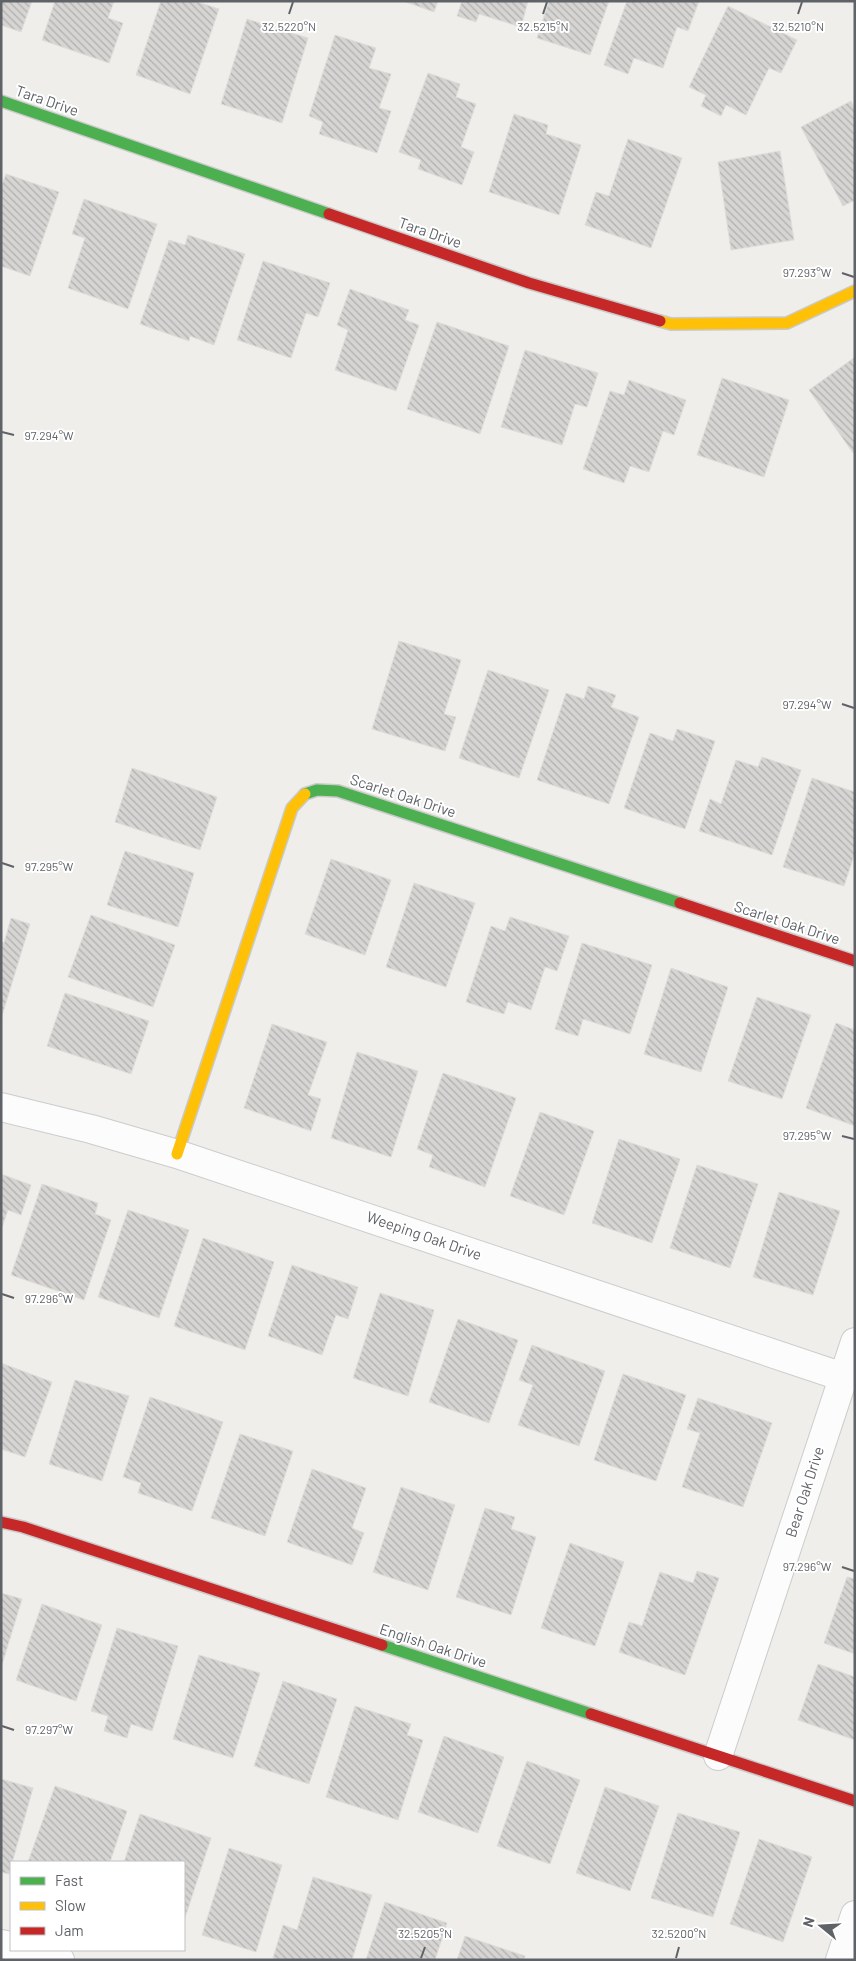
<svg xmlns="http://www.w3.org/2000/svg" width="856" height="1961" font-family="Barlow,sans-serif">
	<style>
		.building { fill: url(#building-back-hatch); stroke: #deddd9 }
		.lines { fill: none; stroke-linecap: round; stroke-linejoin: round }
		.street-casing { stroke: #cbcccc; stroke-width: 30 }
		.fast-casing { stroke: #cacacb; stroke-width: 14 }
		.slow-casing { stroke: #cacacb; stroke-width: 14 }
		.jam-casing { stroke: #cacacb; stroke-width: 14 }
		.street { stroke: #fdfcfc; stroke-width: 28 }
		.fast { stroke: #4caf50; stroke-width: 11 }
		.slow { stroke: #ffc107; stroke-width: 11 }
		.jam { stroke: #c62828; stroke-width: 11 }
		.ticks { fill: none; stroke: #5f6368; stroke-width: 2 }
		.labels { text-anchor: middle; stroke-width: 4; stroke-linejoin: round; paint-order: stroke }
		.street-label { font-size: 15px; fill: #5f6368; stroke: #fff }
		.ticks-label { font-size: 12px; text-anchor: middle; fill: #5f6368; stroke: #fff; stroke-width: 4; stroke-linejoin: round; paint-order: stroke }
	</style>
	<defs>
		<pattern id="building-back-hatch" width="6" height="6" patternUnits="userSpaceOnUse" patternTransform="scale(1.25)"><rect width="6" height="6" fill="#d6d5d3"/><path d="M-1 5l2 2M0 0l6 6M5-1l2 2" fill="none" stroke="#b1b0af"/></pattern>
	</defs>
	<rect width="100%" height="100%" fill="#efeeea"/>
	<path class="building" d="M 1,1 L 32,1 L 21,32 L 1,25 Z
		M 55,1 L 114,1 L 108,18 L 123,23 L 109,63 L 42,40 Z
		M 161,1 L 195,1 L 219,9 L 190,94 L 136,75 Z
		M 403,1 L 438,1 L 434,12 Z
		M 462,1 L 528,1 L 521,27 L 479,14 L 476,22 L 457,16 Z
		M 549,1 L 609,1 L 590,55 L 537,38 Z
		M 627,1 L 699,1 L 688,31 L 677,27 L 663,68 L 634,58 L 628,74 L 604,65 Z
		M 728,6 L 797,40 L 781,73 L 769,68 L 746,115 L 726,105 L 721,116 L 701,106 L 706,95 L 689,87 Z
		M 247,19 L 308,38 L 282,123 L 221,104 Z
		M 335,35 L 376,48 L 369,68 L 391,74 L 379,108 L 391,111 L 377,153 L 319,134 L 323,122 L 309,116 Z
		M 428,73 L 460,84 L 456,97 L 476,104 L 461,147 L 474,152 L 462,185 L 418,169 L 421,160 L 399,152 Z
		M 851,101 L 855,109 L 855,200 L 843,206 L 801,127 Z
		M 514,114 L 548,125 L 546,134 L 581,145 L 559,215 L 489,192 Z
		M 628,139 L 682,158 L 651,248 L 585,225 L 596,192 L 609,196 Z
		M 780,151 L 794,240 L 731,250 L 718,162 Z
		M 6,174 L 59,192 L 30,276 L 1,266 L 1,187 Z
		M 84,199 L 157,224 L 128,309 L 68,288 L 85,238 L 72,234 Z
		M 188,235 L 245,254 L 214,345 L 190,336 L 189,341 L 140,324 L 169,240 L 185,245 Z
		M 263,261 L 330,283 L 318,317 L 306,313 L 291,358 L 237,340 Z
		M 350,289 L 409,310 L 405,320 L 419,325 L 396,391 L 335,370 L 348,330 L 337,325 Z
		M 437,322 L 509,346 L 480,434 L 407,409 Z
		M 525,350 L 598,373 L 587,407 L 575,404 L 562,445 L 501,427 Z
		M 855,357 L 855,452 L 853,453 L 809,390 Z
		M 722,378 L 789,400 L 764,477 L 697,455 Z
		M 629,380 L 686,400 L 674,435 L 663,431 L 649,472 L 630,466 L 624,483 L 583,469 L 610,391 L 624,395 Z
		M 399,641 L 461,660 L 444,714 L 456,717 L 445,751 L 372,729 Z
		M 488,670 L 549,690 L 519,778 L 459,758 Z
		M 588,686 L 616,695 L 611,707 L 639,717 L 609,804 L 537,780 L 566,693 L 584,699 Z
		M 677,729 L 715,741 L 685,829 L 624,808 L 650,733 L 673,741 Z
		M 762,757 L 801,770 L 772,855 L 699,831 L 710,799 L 721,804 L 736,760 L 758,767 Z
		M 132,768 L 217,797 L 200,850 L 115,822 Z
		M 812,778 L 855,792 L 855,853 L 844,886 L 783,867 Z
		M 125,851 L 194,873 L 178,927 L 107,905 Z
		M 331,859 L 391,880 L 365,955 L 305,934 Z
		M 414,883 L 475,903 L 446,987 L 386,967 Z
		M 91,915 L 175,945 L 153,1007 L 68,977 Z
		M 510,917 L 569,936 L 557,971 L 545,967 L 531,1010 L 508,1002 L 504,1014 L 466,1002 L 491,926 L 505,931 Z
		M 11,918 L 30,924 L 1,1019 L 1,942 L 4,943 Z
		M 582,943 L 652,965 L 630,1034 L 583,1019 L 578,1036 L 555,1029 Z
		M 671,968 L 728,987 L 701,1072 L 644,1054 Z
		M 65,993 L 149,1021 L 131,1074 L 47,1046 Z
		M 757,997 L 811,1015 L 782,1099 L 728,1081 Z
		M 836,1023 L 855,1030 L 855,1126 L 806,1108 Z
		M 272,1024 L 327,1042 L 308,1095 L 321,1099 L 311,1131 L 244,1108 Z
		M 357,1052 L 418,1071 L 391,1157 L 331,1138 Z
		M 443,1073 L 516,1098 L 485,1187 L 429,1167 L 433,1155 L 417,1149 Z
		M 540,1112 L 594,1131 L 564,1215 L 510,1196 Z
		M 619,1139 L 680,1159 L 652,1243 L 592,1223 Z
		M 697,1165 L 758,1184 L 730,1268 L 670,1248 Z
		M 1,1174 L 31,1185 L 21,1215 L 8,1210 L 1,1230 Z
		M 42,1184 L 98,1203 L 95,1214 L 111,1220 L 84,1300 L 11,1275 Z
		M 779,1192 L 840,1211 L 813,1295 L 753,1277 Z
		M 128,1210 L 189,1230 L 159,1318 L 98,1297 Z
		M 203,1238 L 274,1262 L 245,1350 L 174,1326 Z
		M 292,1265 L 358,1287 L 348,1319 L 336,1315 L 322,1355 L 268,1336 Z
		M 380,1293 L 434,1310 L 408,1396 L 353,1378 Z
		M 458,1319 L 518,1340 L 489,1423 L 429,1402 Z
		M 532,1345 L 605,1371 L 579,1446 L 518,1425 L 533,1385 L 519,1380 Z
		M 1,1363 L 52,1382 L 25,1457 L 1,1449 Z
		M 623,1374 L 686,1395 L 656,1481 L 594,1460 Z
		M 75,1380 L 129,1396 L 102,1481 L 49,1464 Z
		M 150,1397 L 223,1422 L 192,1511 L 138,1493 L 141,1483 L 123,1477 Z
		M 698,1398 L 772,1423 L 743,1507 L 682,1487 L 700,1433 L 687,1429 Z
		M 240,1434 L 293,1451 L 265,1536 L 211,1518 Z
		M 312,1469 L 366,1488 L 352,1528 L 364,1533 L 352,1565 L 287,1542 Z
		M 401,1487 L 455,1505 L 428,1590 L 373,1572 Z
		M 485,1508 L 515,1517 L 511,1529 L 536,1537 L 511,1615 L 456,1597 Z
		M 570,1543 L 624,1562 L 595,1646 L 541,1628 Z
		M 697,1571 L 719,1578 L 685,1675 L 619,1652 L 629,1622 L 642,1626 L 660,1572 L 693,1583 Z
		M 847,1577 L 855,1579 L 855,1654 L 824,1643 Z
		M 1,1593 L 22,1599 L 1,1668 Z
		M 42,1604 L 102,1625 L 76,1701 L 16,1680 Z
		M 117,1628 L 178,1646 L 152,1731 L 131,1724 L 127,1738 L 104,1731 L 108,1716 L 91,1711 Z
		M 199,1655 L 260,1673 L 233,1758 L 173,1739 Z
		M 818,1664 L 855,1677 L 855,1740 L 798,1720 Z
		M 283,1681 L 337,1699 L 309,1784 L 254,1766 Z
		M 355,1706 L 411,1724 L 407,1735 L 423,1740 L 398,1820 L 326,1797 Z
		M 444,1736 L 504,1757 L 478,1833 L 418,1812 Z
		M 527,1761 L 580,1780 L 550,1864 L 497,1846 Z
		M 1,1779 L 33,1788 L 9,1874 L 1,1872 Z
		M 55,1786 L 127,1811 L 110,1862 L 28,1862 Z
		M 605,1787 L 659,1806 L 630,1891 L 576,1873 Z
		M 678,1813 L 740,1832 L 713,1917 L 651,1898 Z
		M 140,1814 L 211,1838 L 184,1921 L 184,1862 L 124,1862 Z
		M 759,1839 L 812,1857 L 783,1942 L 730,1924 Z
		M 229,1848 L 282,1865 L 256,1952 L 202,1935 Z
		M 313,1877 L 372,1895 L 352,1960 L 280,1960 L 273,1958 L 283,1925 L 297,1930 Z
		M 385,1902 L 447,1923 L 435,1960 L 366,1960 Z
		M 465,1936 L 525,1956 L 524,1960 L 457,1960 Z"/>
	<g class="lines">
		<g class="street-casing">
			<path id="street" d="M 1,1107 L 91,1129 L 177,1154 L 843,1377
				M 718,1756 L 855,1342
				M 1,1944 L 11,1946
				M 26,1950 L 60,1960
				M 840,1960 L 855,1915"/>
		</g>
		<g class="fast-casing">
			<path id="fast" d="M 1,101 L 329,214
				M 305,794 L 317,790 L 338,791 L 680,903
				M 382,1645 L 591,1714"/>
		</g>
		<g class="slow-casing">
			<path id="slow" d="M 660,321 L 671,324 L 787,323 L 855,291
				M 177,1154 L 292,808 L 305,794"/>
		</g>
		<g class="jam-casing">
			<path id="jam" d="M 329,214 L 529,283 L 660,321
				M 680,903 L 855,961
				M 1,1522 L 23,1527 L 382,1645
				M 591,1714 L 855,1801"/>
		</g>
		<use href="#street" class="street"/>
		<use href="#fast" class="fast"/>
		<use href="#slow" class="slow"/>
		<use href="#jam" class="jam"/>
	</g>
	<path class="ticks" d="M 289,14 L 293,2M 543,14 L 547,2M 798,14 L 802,2M 842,273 L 854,277M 2,432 L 14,435M 842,704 L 854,708M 2,863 L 14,867M 842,1136 L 854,1139M 2,1294 L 14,1298M 842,1567 L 854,1571M 2,1726 L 14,1730M 421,1958 L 425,1947M 676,1958 L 679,1947"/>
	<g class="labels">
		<g class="street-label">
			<text transform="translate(47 101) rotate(19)" y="5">Tara Drive</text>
			<text transform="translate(430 233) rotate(19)" y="5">Tara Drive</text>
			<text transform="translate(403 796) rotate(18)" y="5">Scarlet Oak Drive</text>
			<text transform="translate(787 923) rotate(18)" y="5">Scarlet Oak Drive</text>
			<text transform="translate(424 1236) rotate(19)" y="5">Weeping Oak Drive</text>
			<text transform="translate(805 1492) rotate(-72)" y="5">Bear Oak Drive</text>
			<text transform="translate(433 1646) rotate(18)" y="5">English Oak Drive</text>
		</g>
	</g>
	<g class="ticks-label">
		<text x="289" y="31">32.5220°N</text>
		<text x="543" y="31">32.5215°N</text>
		<text x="798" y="31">32.5210°N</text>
		<text x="807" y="277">97.293°W</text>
		<text x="49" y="440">97.294°W</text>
		<text x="807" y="709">97.294°W</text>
		<text x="49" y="871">97.295°W</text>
		<text x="807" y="1140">97.295°W</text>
		<text x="49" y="1303">97.296°W</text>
		<text x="807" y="1571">97.296°W</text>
		<text x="49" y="1734">97.297°W</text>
		<text x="425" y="1938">32.5205°N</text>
		<text x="679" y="1938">32.5200°N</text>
	</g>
	<rect width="856" height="1961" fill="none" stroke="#5f6368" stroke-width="5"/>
	<rect x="10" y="1861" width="175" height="90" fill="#ffffff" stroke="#bfc1c3"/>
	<rect x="20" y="1877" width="25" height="8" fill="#4caf50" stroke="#bfc1c3"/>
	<text x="55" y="1886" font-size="15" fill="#5f6368">Fast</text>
	<rect x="20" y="1902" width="25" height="8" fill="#ffc107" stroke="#bfc1c3"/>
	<text x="55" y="1911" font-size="15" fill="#5f6368">Slow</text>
	<rect x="20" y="1927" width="25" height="8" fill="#c62828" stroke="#bfc1c3"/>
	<text x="55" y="1936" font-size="15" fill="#5f6368">Jam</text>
	<g transform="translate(821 1926) rotate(288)" stroke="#ffffff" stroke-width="4" paint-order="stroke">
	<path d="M0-4L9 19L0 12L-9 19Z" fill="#5f6368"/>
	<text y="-8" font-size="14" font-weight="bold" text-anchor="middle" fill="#5f6368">N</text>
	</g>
</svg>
